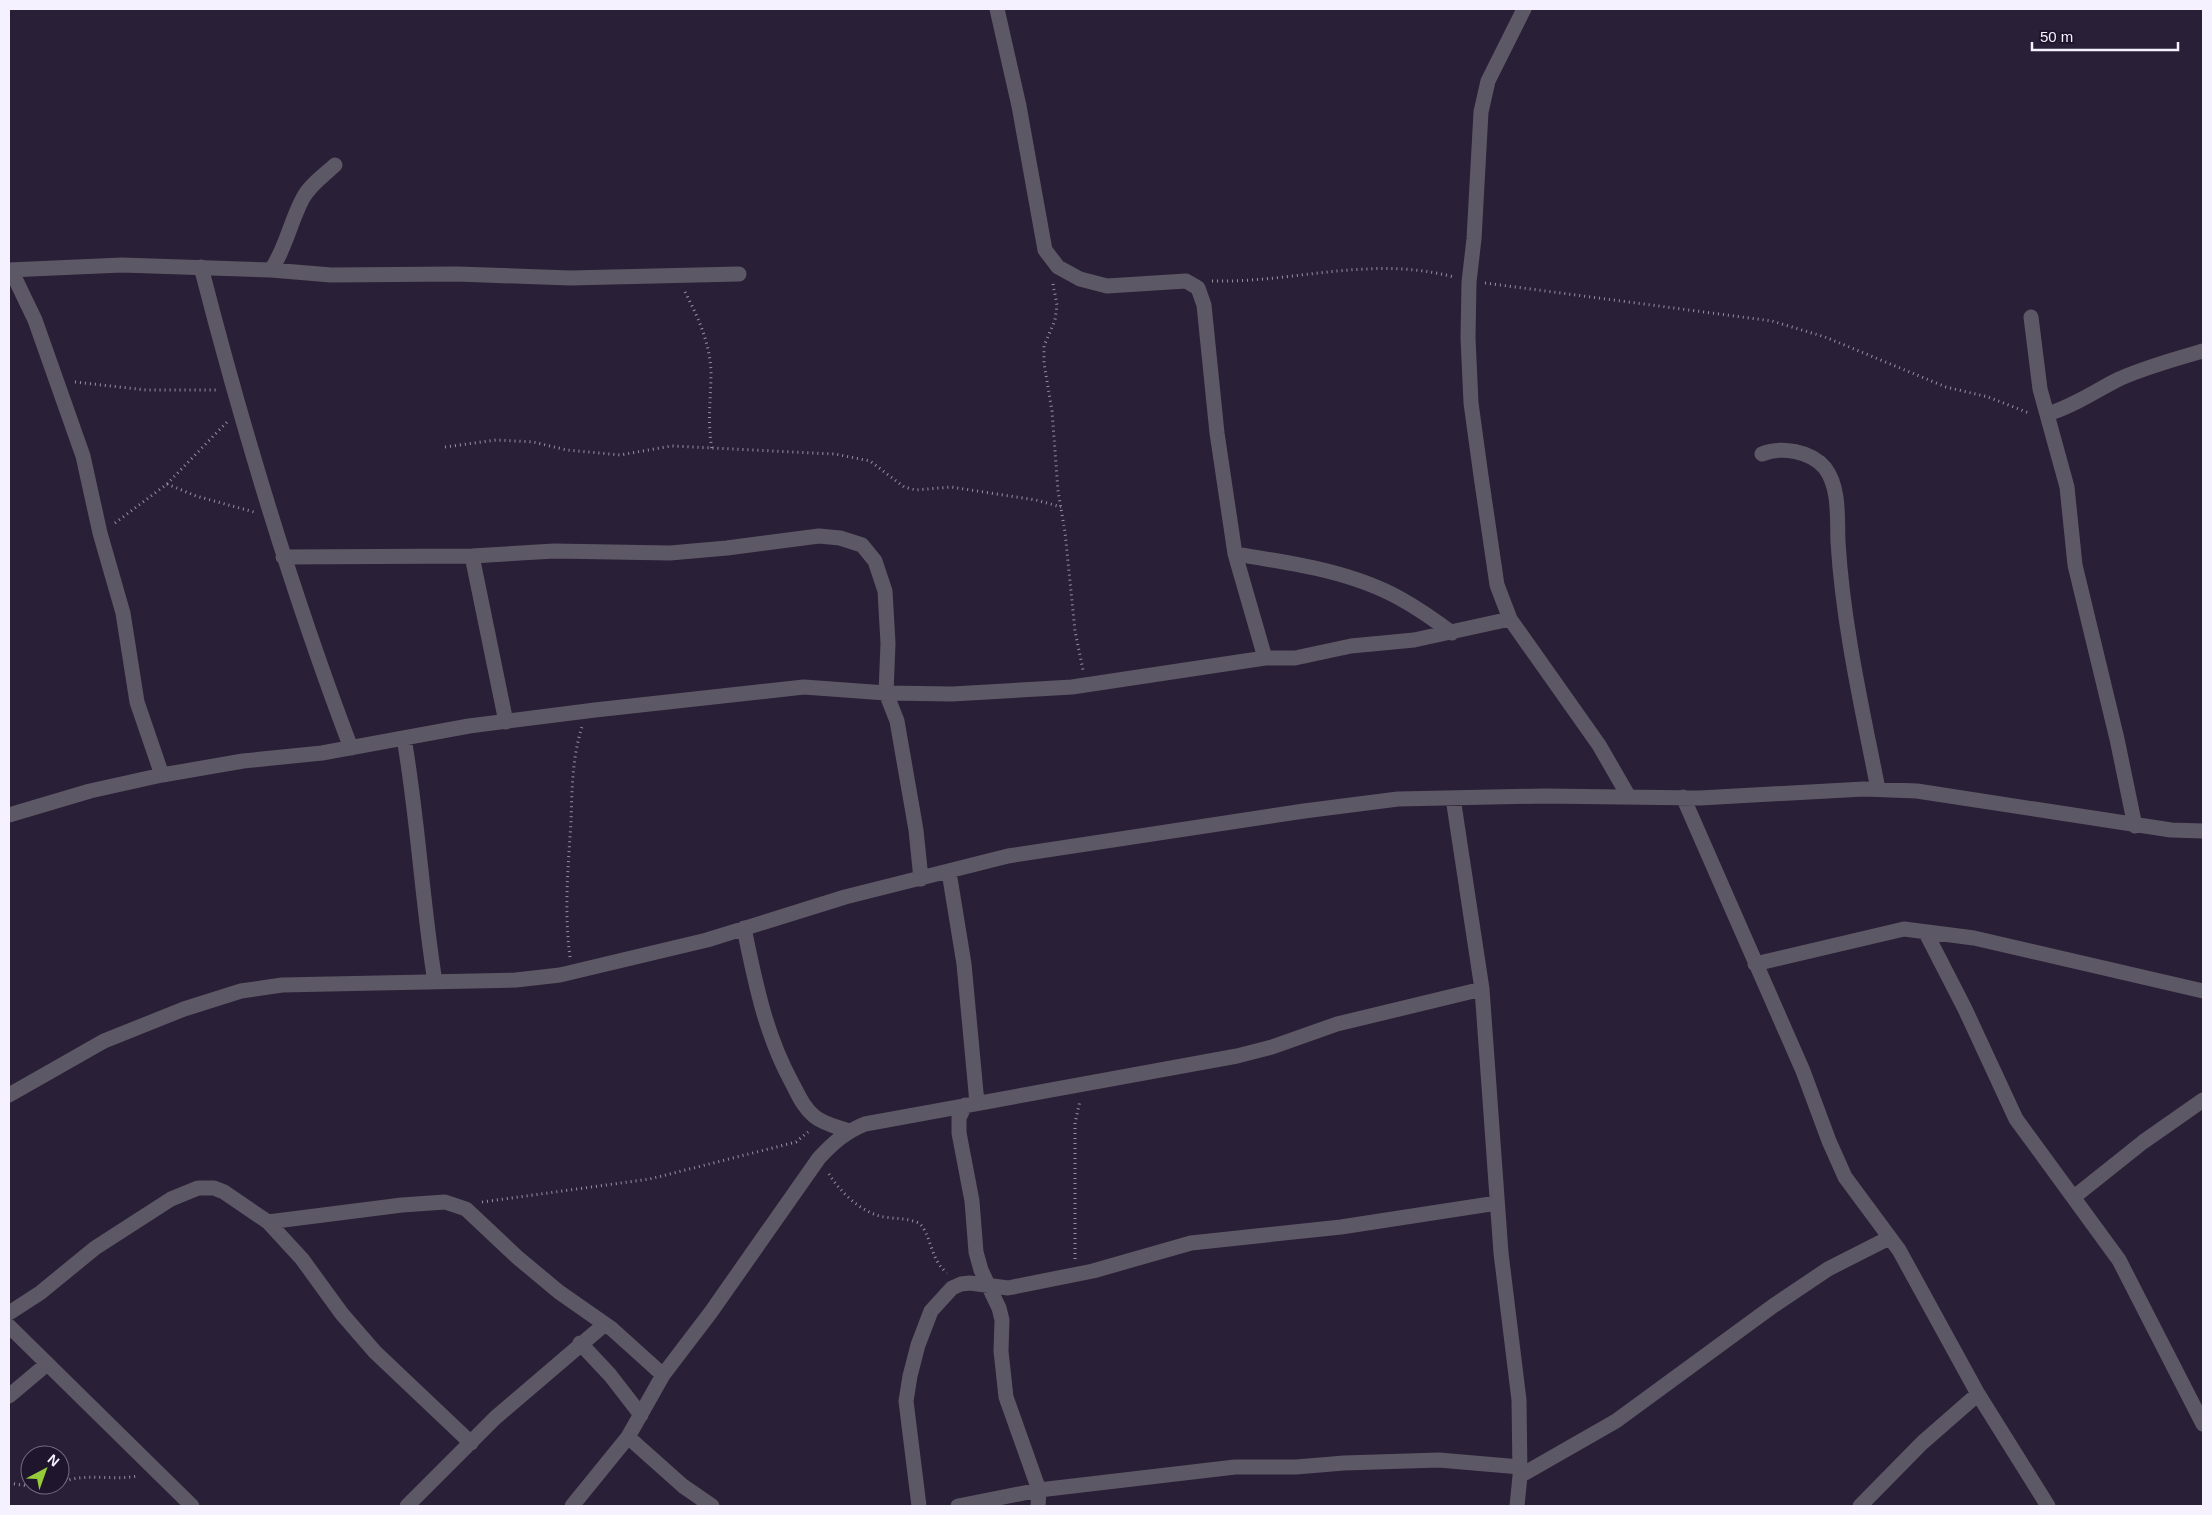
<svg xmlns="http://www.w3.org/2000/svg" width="2212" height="1515" font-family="Arial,sans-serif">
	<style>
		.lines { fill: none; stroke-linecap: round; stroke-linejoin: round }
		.path { stroke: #9890a3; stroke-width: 3; stroke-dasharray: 1 4; stroke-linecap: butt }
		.minor { stroke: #5d5865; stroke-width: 15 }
	</style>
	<rect width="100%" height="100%" fill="#291f37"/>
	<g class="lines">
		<path class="path" d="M 1212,281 C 1295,283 1370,255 1454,277
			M 1485,283 L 1772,321 L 1825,337 L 1946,387 L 1988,397 L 2029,413
			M 1053,284 L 1057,305 L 1055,320 L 1044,346 L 1044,363 L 1052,411 L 1058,491 L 1065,532 L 1075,631 L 1083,670
			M 685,292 C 698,317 710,343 711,372 C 711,399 707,421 712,449
			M 75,382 L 146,390 L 216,390
			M 445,447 L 496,440 L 533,442 L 567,450 L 620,455 L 671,446 L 835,454 L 870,461 L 904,487 L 916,490 L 951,487 L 1036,500 L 1061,507
			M 167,484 L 196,496 L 254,512
			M 115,523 L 167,484 L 227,422
			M 570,957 C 564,912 568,868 571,822 C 572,791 572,758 582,727
			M 829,1174 C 840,1192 862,1213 884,1217 C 896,1219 907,1218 919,1223 C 932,1235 929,1258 947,1273
			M 482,1202 L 650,1179 L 796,1142 L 808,1132
			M 1075,1259 L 1075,1123 L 1080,1101
			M 9,1483 L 42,1488 L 56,1485
			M 60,1483 C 86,1472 110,1481 138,1476"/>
		<path class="minor" d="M 997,9 L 1019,106 L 1045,250 L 1058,267 L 1080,279 L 1107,286 L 1186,281 L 1198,288 L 1204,305 L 1217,433 L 1235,554 L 1265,658
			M 1524,9 L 1488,81 L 1481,112 L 1474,239 L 1469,282 L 1468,338 L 1471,403 L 1481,476 L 1497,585 L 1510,619 L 1599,745 L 1629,797
			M 201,267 C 243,430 291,590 351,748
			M 9,270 L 122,265 L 271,270 L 331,275 L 457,274 L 570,278 L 739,274
			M 11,270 L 35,320 L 83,456 L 100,533 L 123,613 L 137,702 L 162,775
			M 271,270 C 286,248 290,222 303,198 C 310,185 324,175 335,165
			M 2031,317 L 2040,389 L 2067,487 L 2075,565 L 2117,739 L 2135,826
			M 2047,414 C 2072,407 2095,391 2119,379 C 2146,367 2175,359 2203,351
			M 1762,454 C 1781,446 1811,451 1825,468 C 1840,488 1837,518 1838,542 C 1843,625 1862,708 1878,789
			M 1235,554 C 1291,563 1351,571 1401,599 C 1419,609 1436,621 1452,633
			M 472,556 L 506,722
			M 283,557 L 472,556 L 554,551 L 670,553 L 727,548 L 819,536 L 840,538 L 862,545 L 875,561 L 885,591 L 888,643 L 886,693 L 897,721 L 916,830 L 921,879
			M 404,738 C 418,819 422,901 435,982
			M 1683,797 L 1803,1071 L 1829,1141 L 1845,1177 L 1899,1250 L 1978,1394 L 2048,1506
			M 1453,798 L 1482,989 L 1501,1253 L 1519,1400 L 1520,1476 L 1517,1506
			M 9,815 L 90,791 L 162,775 L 243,761 L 322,753 L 469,726 L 595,710 L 804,687 L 886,693 L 952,694 L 1072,687 L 1265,658 L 1295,658 L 1351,646 L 1414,640 L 1510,619
			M 949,872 L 964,964 L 977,1103
			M 744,928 C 755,981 765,1033 791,1081 C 798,1094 803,1107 814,1116 C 823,1124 838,1127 849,1131
			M 1926,933 L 1965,1009 L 2016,1119 L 2119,1260 L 2203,1424
			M 1755,964 L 1904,929 L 1974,938 L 2203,991
			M 9,1095 L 104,1041 L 184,1009 L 241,991 L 282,985 L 516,980 L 560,975 L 707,940 L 845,897 L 1008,856 L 1304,811 L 1398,799 L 1544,796 L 1700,798 L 1864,789 L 1917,791 L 2171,830 L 2203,831
			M 965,1105 L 959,1118 L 959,1133 L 972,1201 L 976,1252 L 981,1270 L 999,1308 L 1002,1320 L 1001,1351 L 1006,1397 L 1039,1490 L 1038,1506
			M 2074,1197 L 2143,1142 L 2203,1100
			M 268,1222 L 402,1205 L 445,1202 L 466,1209 L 517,1257 L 559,1292 L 612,1329 L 663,1375
			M 9,1313 L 40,1293 L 95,1248 L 171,1199 L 198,1188 L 214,1188 L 224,1192 L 268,1222 L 302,1259 L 342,1314 L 375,1352 L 471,1443
			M 9,1326 L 192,1506
			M 580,1343 L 610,1375 L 641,1415
			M 9,1396 L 47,1364
			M 628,1437 L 683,1486 L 712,1506
			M 1520,1476 L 1616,1421 L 1773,1306 L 1828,1269 L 1889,1238
			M 407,1506 L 495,1418 L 605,1324
			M 572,1506 L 628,1437 L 663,1375 L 711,1312 L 819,1158 C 833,1143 845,1132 865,1124 L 1237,1056 L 1272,1047 L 1337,1024 L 1482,989
			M 919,1506 L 906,1401 L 910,1376 L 918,1345 L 931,1311 L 952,1288 L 961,1284 L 970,1283 L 1008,1288 L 1093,1271 L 1191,1243 L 1341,1227 L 1497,1203
			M 958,1506 L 1039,1490 L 1235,1467 L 1296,1467 L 1344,1463 L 1439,1460 L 1520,1467
			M 1860,1506 L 1922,1443 L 1978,1394"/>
	</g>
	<rect width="2212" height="1515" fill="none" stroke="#f6f1ff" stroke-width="20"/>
	<g transform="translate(45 1470) rotate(41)"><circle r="24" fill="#1f162d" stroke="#756e81"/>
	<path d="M0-4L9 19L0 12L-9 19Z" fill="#96cc3a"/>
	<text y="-8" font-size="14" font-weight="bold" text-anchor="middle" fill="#f6f1ff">N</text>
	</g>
	<path d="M2032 42v8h146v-8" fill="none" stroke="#f6f1ff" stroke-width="2.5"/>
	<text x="2040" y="42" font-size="15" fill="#f6f1ff" stroke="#1f162d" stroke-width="4" paint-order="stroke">50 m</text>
</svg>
